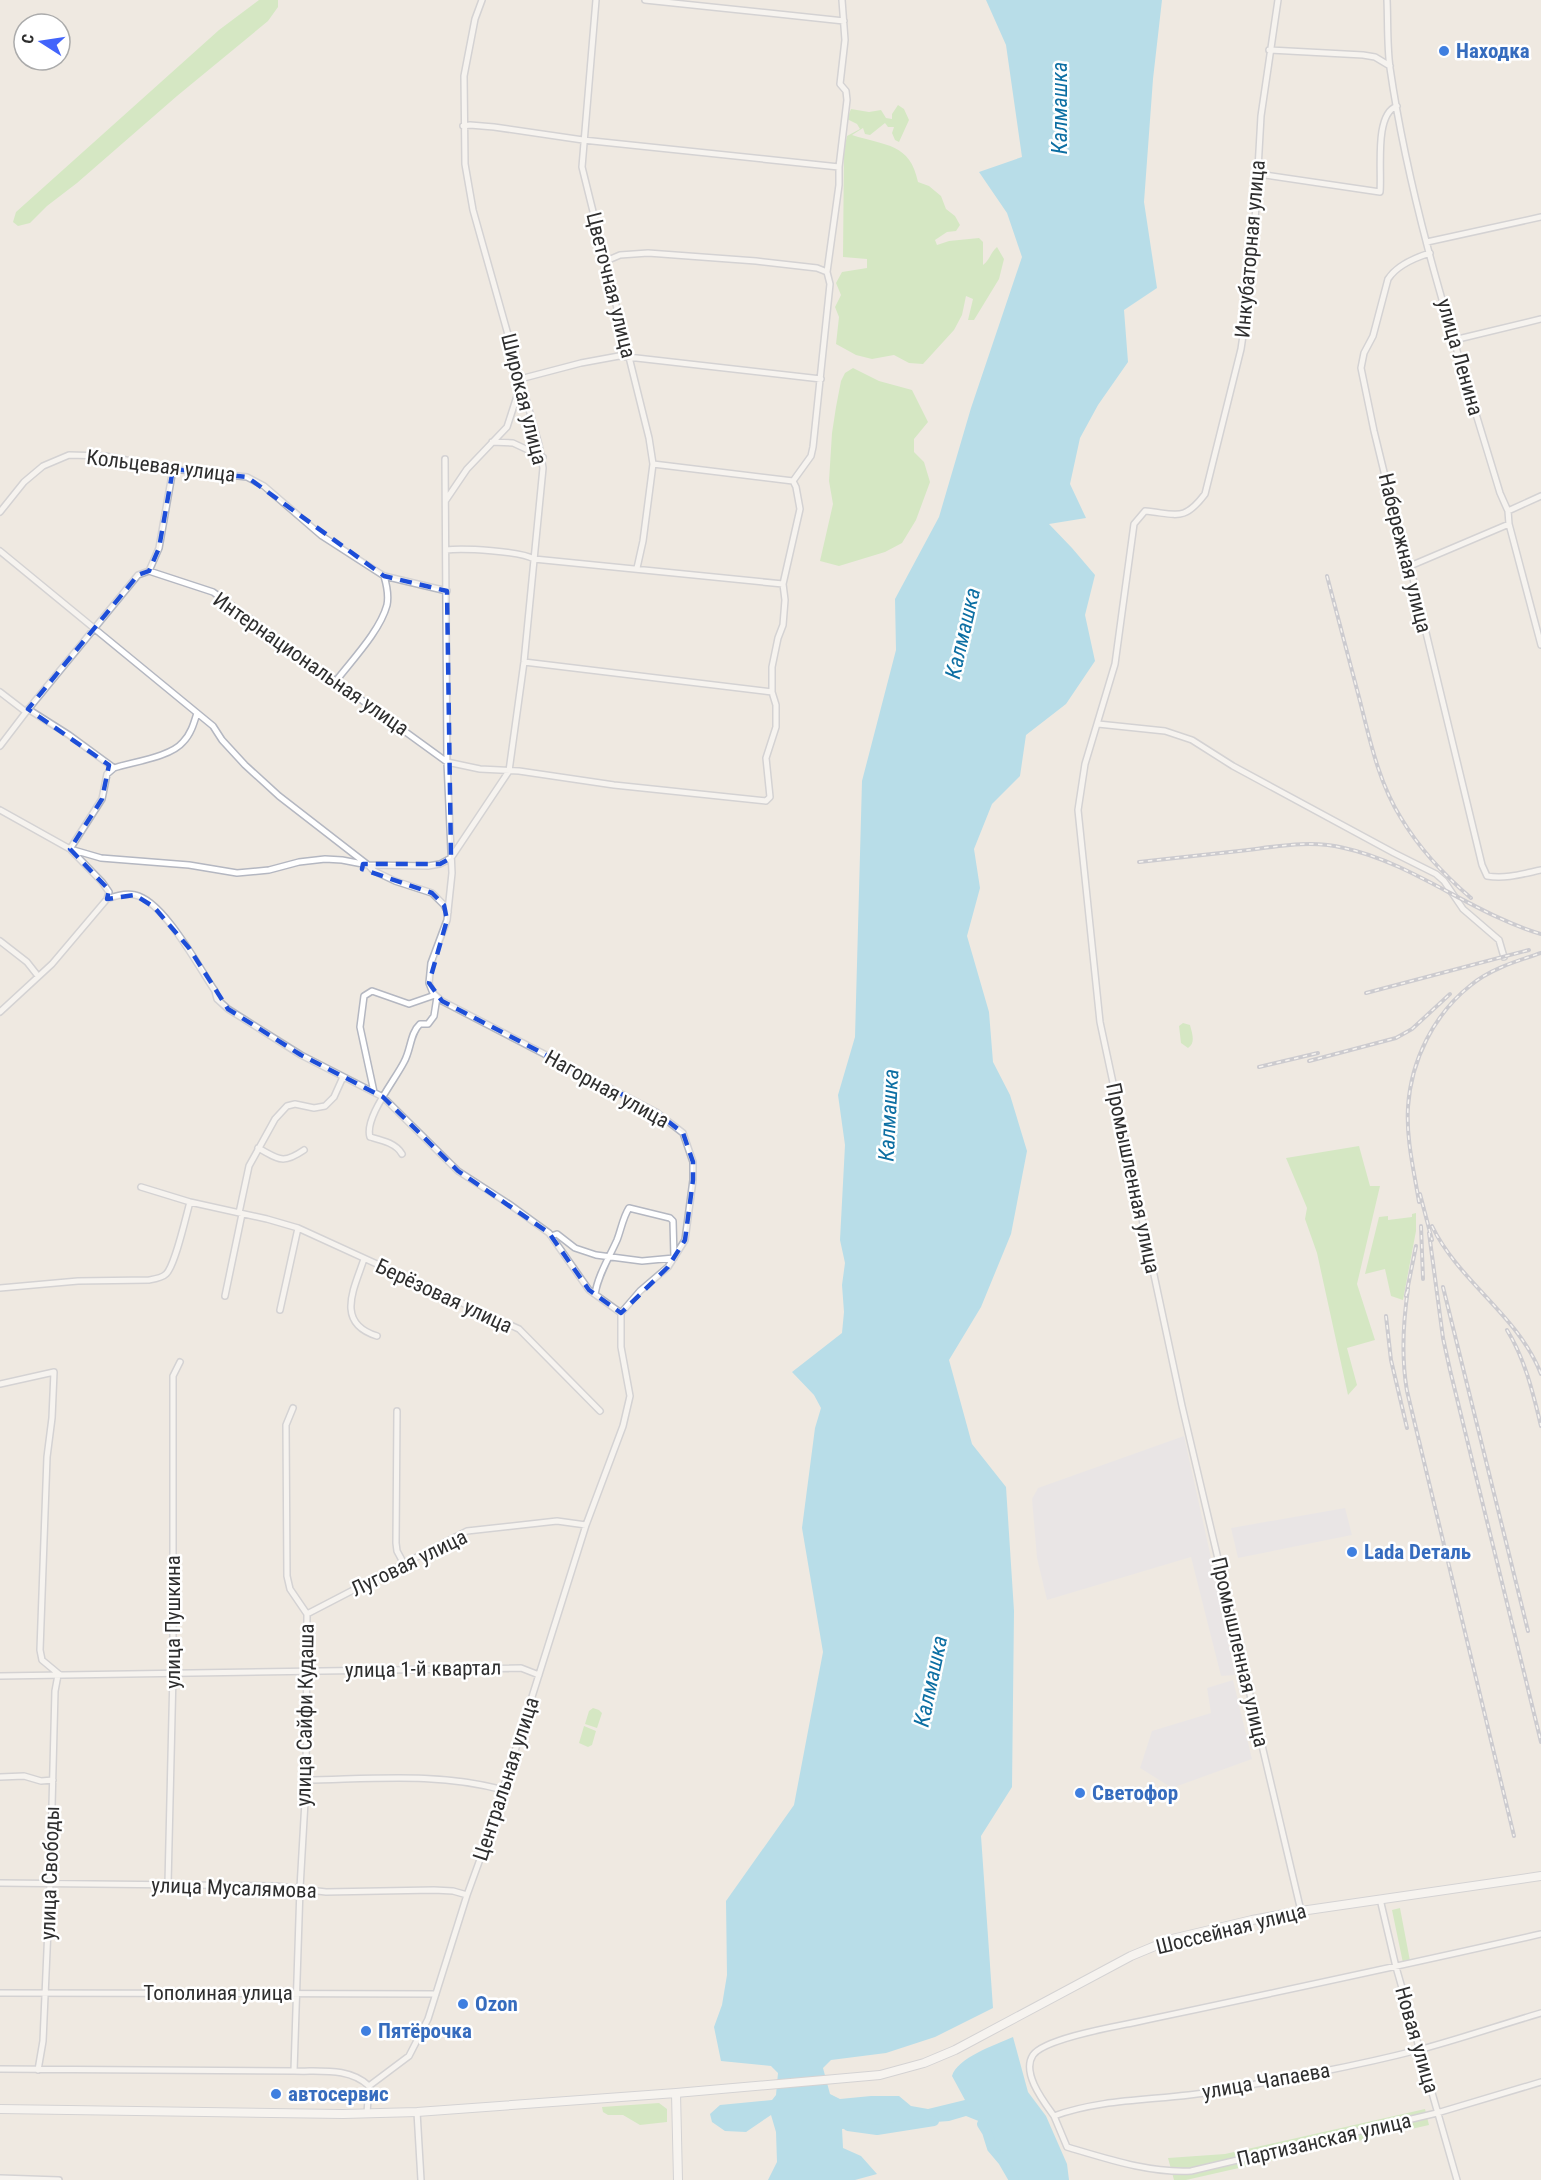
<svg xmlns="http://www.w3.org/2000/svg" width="1541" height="2180" font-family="'Roboto Condensed',sans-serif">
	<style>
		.industrial { fill: #e3e1e8 }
		.green { fill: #b6e59e }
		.water { fill: #75cff0 }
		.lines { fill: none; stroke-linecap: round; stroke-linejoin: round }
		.river { stroke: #75cff0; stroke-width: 10 }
		.street-casing { stroke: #b4b7c1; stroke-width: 8 }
		.secondary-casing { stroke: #b4b7c1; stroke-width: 10 }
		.street { stroke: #fff; stroke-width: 5 }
		.secondary { stroke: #fff; stroke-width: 8 }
		.rail-casing { stroke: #a3a6b8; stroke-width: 4 }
		.rail { stroke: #fff; stroke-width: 1.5; stroke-dasharray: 4.5; stroke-linecap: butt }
		.marked { fill: none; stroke: #1d4ed8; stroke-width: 4.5; stroke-dasharray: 12 8; stroke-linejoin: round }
		.shop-dot { fill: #3f7fe0; stroke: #fff; stroke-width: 2 }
		.labels { text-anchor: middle; stroke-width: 5; stroke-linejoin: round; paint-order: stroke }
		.shop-label { font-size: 21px; font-weight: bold; fill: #366cbe; stroke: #fff; text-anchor: start }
		.street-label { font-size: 21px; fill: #2e2e2e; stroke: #fff }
		.water-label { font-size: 22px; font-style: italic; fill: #0d6fa3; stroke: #fff }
	</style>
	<rect width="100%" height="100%" fill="#efe9e1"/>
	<path class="industrial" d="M 1184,1436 L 1210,1553 L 1235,1675 L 1221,1676 L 1191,1557 L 1047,1600 L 1037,1558 L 1032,1499 L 1038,1488 Z
		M 1345,1508 L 1352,1535 L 1238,1558 L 1231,1528 Z
		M 1233,1680 L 1252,1759 L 1172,1788 L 1140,1768 L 1152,1731 L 1211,1713 L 1207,1688 Z"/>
	<path class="green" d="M 259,0 L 278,0 L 278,7 L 268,21 L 177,96 L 77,183 L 47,206 L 30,223 L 18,226 L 13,222 L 16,212 L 219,30 Z
		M 898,105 L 904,109 L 909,120 L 899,142 L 895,140 L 892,133 L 894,127 L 888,127 L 885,123 L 870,135 L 865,134 L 863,128 L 852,135 C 886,146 910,143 918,182 L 929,186 L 941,196 L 946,209 L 955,216 L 960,225 L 956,231 L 947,232 L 935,240 L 937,245 L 949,241 L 979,238 L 983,242 L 983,265 C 990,260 990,253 997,247 L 1004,259 L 999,279 L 974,320 L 968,320 L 973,299 L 966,296 L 962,315 L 954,330 L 923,364 L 909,363 L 894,355 L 872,359 L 856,355 L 836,344 L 839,317 L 835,307 L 841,295 L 836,283 L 842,272 L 867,268 L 867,259 L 843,257 L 844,149 L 847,136 L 860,129 L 857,124 L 847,119 L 851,109 L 869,112 L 881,110 L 886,118 L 892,119 L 892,114 Z
		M 853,368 L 879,381 L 912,390 L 928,422 L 914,439 L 914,452 L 924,462 L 930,482 L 916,520 L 902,543 L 885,552 L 839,566 L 820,561 L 833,504 L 829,481 L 832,433 L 836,407 L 841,381 L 845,373 Z
		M 1183,1023 L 1190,1025 C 1192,1033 1196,1043 1188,1048 L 1181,1043 L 1179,1026 Z
		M 1359,1146 L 1370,1186 L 1380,1186 L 1357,1284 L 1375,1340 L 1347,1348 L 1357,1385 L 1348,1395 L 1317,1253 L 1305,1219 L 1307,1208 L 1286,1158 Z
		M 1416,1213 L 1416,1231 L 1403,1300 L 1391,1296 L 1385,1269 L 1365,1274 L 1379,1217 L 1388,1216 L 1388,1220 L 1412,1217 L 1412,1214 Z
		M 593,1708 L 599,1710 L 602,1713 L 597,1728 L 585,1724 L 589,1711 Z
		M 584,1726 L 596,1731 L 592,1745 L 588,1747 L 579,1743 Z
		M 1400,1908 L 1410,1961 L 1403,1963 L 1392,1910 Z
		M 659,2103 L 667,2109 L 667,2122 L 640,2125 L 623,2115 L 608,2115 L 603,2112 L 602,2107 Z
		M 1425,2109 L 1429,2125 L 1186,2180 L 1174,2180 L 1168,2158 L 1225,2154 Z"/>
	<path class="water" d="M 986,0 L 1162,0 L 1153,79 L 1144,202 L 1157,288 L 1124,310 L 1128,362 L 1098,405 L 1080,438 L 1070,484 L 1086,518 L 1049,524 L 1072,548 L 1095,575 L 1085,615 L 1095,661 L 1066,704 L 1026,735 L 1020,776 L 992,804 L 974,849 L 980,888 L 967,936 L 989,1012 L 993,1062 L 1010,1095 L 1027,1151 L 1011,1234 L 981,1307 L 949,1360 L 972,1444 L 1006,1487 L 1014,1611 L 1012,1787 L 981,1836 L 993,2008 L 935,2037 L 886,2053 L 831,2060 L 823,2068 L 830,2094 L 840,2099 L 871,2096 L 899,2096 L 911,2106 L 928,2109 L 965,2100 L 952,2076 C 957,2058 995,2045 1013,2037 L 1028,2092 L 1046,2116 L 1067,2164 L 1069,2180 L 1014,2180 L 981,2122 L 966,2116 L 949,2121 L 842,2129 L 843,2148 L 861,2156 L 877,2174 L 855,2180 L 768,2180 L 777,2162 L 776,2132 L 771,2115 L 746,2132 L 725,2131 L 712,2122 L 710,2114 L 720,2105 L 772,2100 L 776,2095 L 778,2073 L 771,2066 L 721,2061 L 714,2027 L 722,2005 L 727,1975 L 726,1901 L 794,1805 L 823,1652 L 802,1528 L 815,1428 L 821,1408 L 814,1395 L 792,1372 L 842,1333 L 844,1312 L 842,1285 L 845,1263 L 840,1240 L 845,1145 L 838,1095 L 855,1037 L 862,781 L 896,650 L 895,599 L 939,517 L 971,408 L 1022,257 L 1007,213 L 979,172 L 1022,157 L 1006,45 Z"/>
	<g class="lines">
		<path class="river" d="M 982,2124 L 987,2132 L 992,2148 L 1003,2161 L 1014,2180
			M 848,2126 L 877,2130 L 934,2121"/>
		<g class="street-casing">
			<path id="street" d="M 596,0 L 582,167 L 649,438 L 653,464 L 643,541 L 637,568
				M 645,0 L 844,21
				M 1278,0 L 1261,116 L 1252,274 L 1241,349 L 1205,494 C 1184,522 1177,514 1145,511 L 1134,524 L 1115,664 L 1085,764 L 1078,810 L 1100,1022 L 1182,1406 L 1301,1911
				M 1387,0 C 1388,23 1387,46 1390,68 C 1411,213 1458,353 1500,493 L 1508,511 L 1509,524 L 1541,645
				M 1269,50 L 1363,55 L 1375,57 L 1390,66
				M 463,126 L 470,125 L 494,127 L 583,140 L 839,167
				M 1258,174 L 1380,192 C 1382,170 1374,114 1397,106
				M 1427,242 L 1541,217
				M 1430,253 C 1414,258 1397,265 1388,279 L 1373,336 L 1364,353 L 1361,368 L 1374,431 L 1393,509 L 1410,566 L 1482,865 L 1487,876 C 1506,879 1522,874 1541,870
				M 606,261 L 620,255 L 648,253 L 756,261 L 817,268 L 827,272 L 830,284 L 813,447 L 811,456 L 793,481
				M 827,272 L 839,185 L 839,167 L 847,100 L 846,91 L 840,84 L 845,40 L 842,0
				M 1454,340 L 1541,319
				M 520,379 L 581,363 L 619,356 L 821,379
				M 492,442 L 513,443 L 543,457
				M 445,459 L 447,762 L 452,873 L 447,920 L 431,963 L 429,983 L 433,993 L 442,1001 L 656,1112 L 683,1133 L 693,1162 L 693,1180 L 685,1240 L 668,1267 L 640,1291 L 621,1313
				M 653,464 L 793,481
				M 446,500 L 467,469 L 507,427 L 519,390 L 522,386
				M 1508,511 L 1541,496
				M 0,512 L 24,482 L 43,466 L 69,455 L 105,456 L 173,469 L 247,477 L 264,486 L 322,536 L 384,576 L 447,591
				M 446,550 C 463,548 521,551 534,559 L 783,584
				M 0,551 L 213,726 L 222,740 L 245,765 L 279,796 L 368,865 L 428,866 L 440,864 L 451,858 L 509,771 L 524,662 L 543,468 L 539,445 L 473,210 L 465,164 L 464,76 L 475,19 L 482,0
				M 1410,566 L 1509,524
				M 149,571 L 159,548 L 173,469
				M 524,662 L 772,692
				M 336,681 C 352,660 380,631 387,605 C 389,595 387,586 384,576
				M 0,692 L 26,712
				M 28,709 L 69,735 L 114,768
				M 197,713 C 194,723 191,734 183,742 C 171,757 132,762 114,768 L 107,774 L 102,799 L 70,849 L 101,858 L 189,865 L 237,873 L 269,870 L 299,862 L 325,859 L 342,860 L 368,865 L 374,871 L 395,881 L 432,893 L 444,905 L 448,912
				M 1098,724 L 1165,731 L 1192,740 L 1233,766 L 1394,853 L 1436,874 L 1444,881 L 1463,909 L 1499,940 L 1504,957
				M 0,746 L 26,712 L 138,575 L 149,571 L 213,592 L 447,762 L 480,769 L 519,771 L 614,785 L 766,801 L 770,797 L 766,758 L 776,727 L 776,705 L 772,692 L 772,667 L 778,638 L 783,625 L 785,600 L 783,584 L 800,509 L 796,487 L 793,481
				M 0,810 L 70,849 L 102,882 L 109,892 L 107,899 L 52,964 L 0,1012
				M 107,899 C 115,896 127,893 135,895 C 164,901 199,968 215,991 L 217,999 L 228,1009 L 301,1055 L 383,1097 L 458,1171 L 509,1204 L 549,1233 L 589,1290 L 621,1313
				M 0,941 L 27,962 L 38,976
				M 374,1092 L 360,1027 L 364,996 L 372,991 L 409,1004 L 435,995
				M 258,1148 C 279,1159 282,1165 304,1150
				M 402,1154 C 396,1143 381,1140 370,1137 C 364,1118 395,1080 404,1062 C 411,1050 410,1033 420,1024 L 428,1024 L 434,1016 L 437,997
				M 141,1187 L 190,1202 L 267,1219 L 298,1228 L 519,1329 L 600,1411
				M 239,1213 L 249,1166 L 275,1119 L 287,1106 L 295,1104 L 314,1108 L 325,1106 L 334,1097 L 343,1077
				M 551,1236 L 557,1234 L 575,1248 L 596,1255 L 642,1261 L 674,1258 L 673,1221 L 670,1218 L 629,1208 C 623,1217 621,1230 617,1240 C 609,1258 598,1275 595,1294
				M 364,1259 C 354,1289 335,1323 377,1336
				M 0,1288 L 78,1281 L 149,1280 C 155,1279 162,1278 166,1274 C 175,1266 186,1216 190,1202
				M 225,1296 L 242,1214
				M 280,1310 L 298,1228
				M 0,1384 L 54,1372 L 52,1418 L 47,1457 L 40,1650 L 42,1660 L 60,1675
				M 293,1408 L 286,1425 L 287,1576 L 290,1589 L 307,1614 L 306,1784 L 300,1888 L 294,2071 C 320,2072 349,2067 369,2086
				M 397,1411 L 396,1543 L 397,1551 L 404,1564
				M 307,1614 L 467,1531 L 557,1521 L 586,1525
				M 0,1676 L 521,1668 L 539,1675
				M 0,1777 L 24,1776 L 41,1781 L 53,1780
				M 306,1780 C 372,1779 439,1772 503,1790
				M 0,1883 L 276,1886 L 326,1892 L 434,1890 L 453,1891 L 467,1895
				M 168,1884 L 173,1673 L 173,1376 L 180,1362
				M 1380,1899 L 1396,1967 L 1457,2180
				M 1541,1934 C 1405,1965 1268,1994 1132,2023 C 1112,2027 1044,2039 1033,2055 C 1021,2073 1044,2102 1054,2116 C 1106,2097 1163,2101 1217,2091 C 1284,2079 1352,2067 1418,2050 C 1460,2039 1500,2025 1541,2013
				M 0,1993 L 436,1994
				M 0,2069 L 294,2071
				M 38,2070 L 43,2041 L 50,1883 L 55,1691 L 58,1675
				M 417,2112 L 421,2180
				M 367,2113 L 369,2086 L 409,2056 L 428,2019 L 467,1895 L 487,1840 L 586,1525 L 623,1426 L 630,1396 L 621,1347 L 621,1313
				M 1054,2116 L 1067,2147 C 1108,2159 1149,2173 1191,2171 L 1437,2113 L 1541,2082
				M 0,2178 L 59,2180"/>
		</g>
		<g class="secondary-casing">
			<path id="secondary" d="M 676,2093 L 678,2180
				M 0,2109 L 343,2114 L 417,2112 L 676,2093 L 880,2075 L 924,2063 L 955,2050 L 1131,1956 L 1172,1939 L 1252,1920 L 1301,1911 L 1541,1876"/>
		</g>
		<use href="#street" class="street"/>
		<use href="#secondary" class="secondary"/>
		<g class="rail-casing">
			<path id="rail" d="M 1327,576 C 1338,618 1349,659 1360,701 C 1370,741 1379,783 1401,818 C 1419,848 1444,875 1471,898
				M 1139,862 C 1175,858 1212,854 1248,850 C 1279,846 1313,840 1344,848 C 1413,863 1473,914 1541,934
				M 1366,993 L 1529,950
				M 1309,1061 L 1396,1038 L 1412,1029 L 1450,994
				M 1259,1067 L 1318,1053
				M 1420,1194 L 1432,1240
				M 1419,1202 C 1414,1171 1406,1139 1408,1107 C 1411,1060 1434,1014 1471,985 C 1490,969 1517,961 1541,953
				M 1421,1226 L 1423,1279
				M 1432,1226 C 1459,1282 1518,1315 1541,1374
				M 1429,1233 L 1443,1338 L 1450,1370 L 1541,1742
				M 1443,1287 L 1528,1631
				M 1408,1289 C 1403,1323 1401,1356 1407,1391 L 1514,1836
				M 1406,1296 L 1416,1246
				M 1386,1316 L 1391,1360 L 1407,1428
				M 1507,1330 C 1525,1359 1533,1393 1541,1426"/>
		</g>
		<use href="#rail" class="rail"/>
	</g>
	<path d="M0 0H1541V2180H0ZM 173,469 L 247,477 L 384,576 L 447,591 L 451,858 L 440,864 L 363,864 L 362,869 L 432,893 L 444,905 L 447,920 L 429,983 L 442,1001 L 656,1112 L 683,1133 L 693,1162 L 693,1180 L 685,1240 L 668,1267 L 621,1313 L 589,1290 L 549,1233 L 458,1171 L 383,1097 L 301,1055 L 228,1009 L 189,948 L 154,907 L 135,895 L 107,899 L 109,890 L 70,849 L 102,799 L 109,765 L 28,709 L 138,575 L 149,571 L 159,548 Z" fill="#efe9e1" fill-opacity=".55" fill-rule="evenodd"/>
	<path class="marked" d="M 173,469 L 247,477 L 384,576 L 447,591 L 451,858 L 440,864 L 363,864 L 362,869 L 432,893 L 444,905 L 447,920 L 429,983 L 442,1001 L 656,1112 L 683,1133 L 693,1162 L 693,1180 L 685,1240 L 668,1267 L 621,1313 L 589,1290 L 549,1233 L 458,1171 L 383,1097 L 301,1055 L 228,1009 L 189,948 L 154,907 L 135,895 L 107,899 L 109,890 L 70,849 L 102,799 L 109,765 L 28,709 L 138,575 L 149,571 L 159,548 Z"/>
	<g class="shop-dot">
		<circle cx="1444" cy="51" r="6"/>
		<circle cx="1352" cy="1552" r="6"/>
		<circle cx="1080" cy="1793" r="6"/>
		<circle cx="463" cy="2004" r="6"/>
		<circle cx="366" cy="2031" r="6"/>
		<circle cx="276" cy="2094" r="6"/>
	</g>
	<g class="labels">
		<g class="shop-label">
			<text x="1456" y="58">Находка</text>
			<text x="1364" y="1559">Lada Dеталь</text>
			<text x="1092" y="1800">Светофор</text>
			<text x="475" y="2011">Ozon</text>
			<text x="378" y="2038">Пятёрочка</text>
			<text x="288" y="2101">автосервис</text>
		</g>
		<g class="street-label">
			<text transform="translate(1250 249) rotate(-85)" y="7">Инкубаторная улица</text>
			<text transform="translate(611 285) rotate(76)" y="7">Цветочная улица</text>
			<text transform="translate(1460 357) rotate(74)" y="7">улица Ленина</text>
			<text transform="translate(524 399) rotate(76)" y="7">Широкая улица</text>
			<text transform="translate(161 466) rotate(7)" y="7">Кольцевая улица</text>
			<text transform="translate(1405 553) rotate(76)" y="7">Набережная улица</text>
			<text transform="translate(311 664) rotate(35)" y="7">Интернациональная улица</text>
			<text transform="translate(607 1089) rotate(29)" y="7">Нагорная улица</text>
			<text transform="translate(1133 1178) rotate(78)" y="7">Промышленная улица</text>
			<text transform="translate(444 1296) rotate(25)" y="7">Берёзовая улица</text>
			<text transform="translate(409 1563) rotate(-26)" y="7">Луговая улица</text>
			<text transform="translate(173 1622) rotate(-90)" y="7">улица Пушкина</text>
			<text transform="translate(1240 1652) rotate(77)" y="7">Промышленная улица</text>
			<text transform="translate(423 1669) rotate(-1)" y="7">улица 1-й квартал</text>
			<text transform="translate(305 1715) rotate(-89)" y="7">улица Сайфи Кудаша</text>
			<text transform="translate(506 1779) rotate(-72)" y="7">Центральная улица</text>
			<text transform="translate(50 1873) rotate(-88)" y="7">улица Свободы</text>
			<text transform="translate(234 1888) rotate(2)" y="7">улица Мусалямова</text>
			<text transform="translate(1231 1929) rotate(-14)" y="7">Шоссейная улица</text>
			<text x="218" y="2000">Тополиная улица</text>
			<text transform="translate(1417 2040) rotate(74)" y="7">Новая улица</text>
			<text transform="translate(1266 2081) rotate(-10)" y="7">улица Чапаева</text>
			<text transform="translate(1324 2140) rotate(-13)" y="7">Партизанская улица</text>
		</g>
		<g class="water-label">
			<text transform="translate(1059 108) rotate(-90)" y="8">Калмашка</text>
			<text transform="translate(962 633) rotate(-77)" y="8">Калмашка</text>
			<text transform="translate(888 1115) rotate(-87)" y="8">Калмашка</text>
			<text transform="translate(930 1681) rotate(-78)" y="8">Калмашка</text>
		</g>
	</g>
	<g transform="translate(42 42) rotate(282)"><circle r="28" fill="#ffffff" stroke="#ababab" stroke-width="1.5"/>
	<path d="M0-4.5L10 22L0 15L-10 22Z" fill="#4264fb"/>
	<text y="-9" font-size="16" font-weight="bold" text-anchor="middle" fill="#2e2e2e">С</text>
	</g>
</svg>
